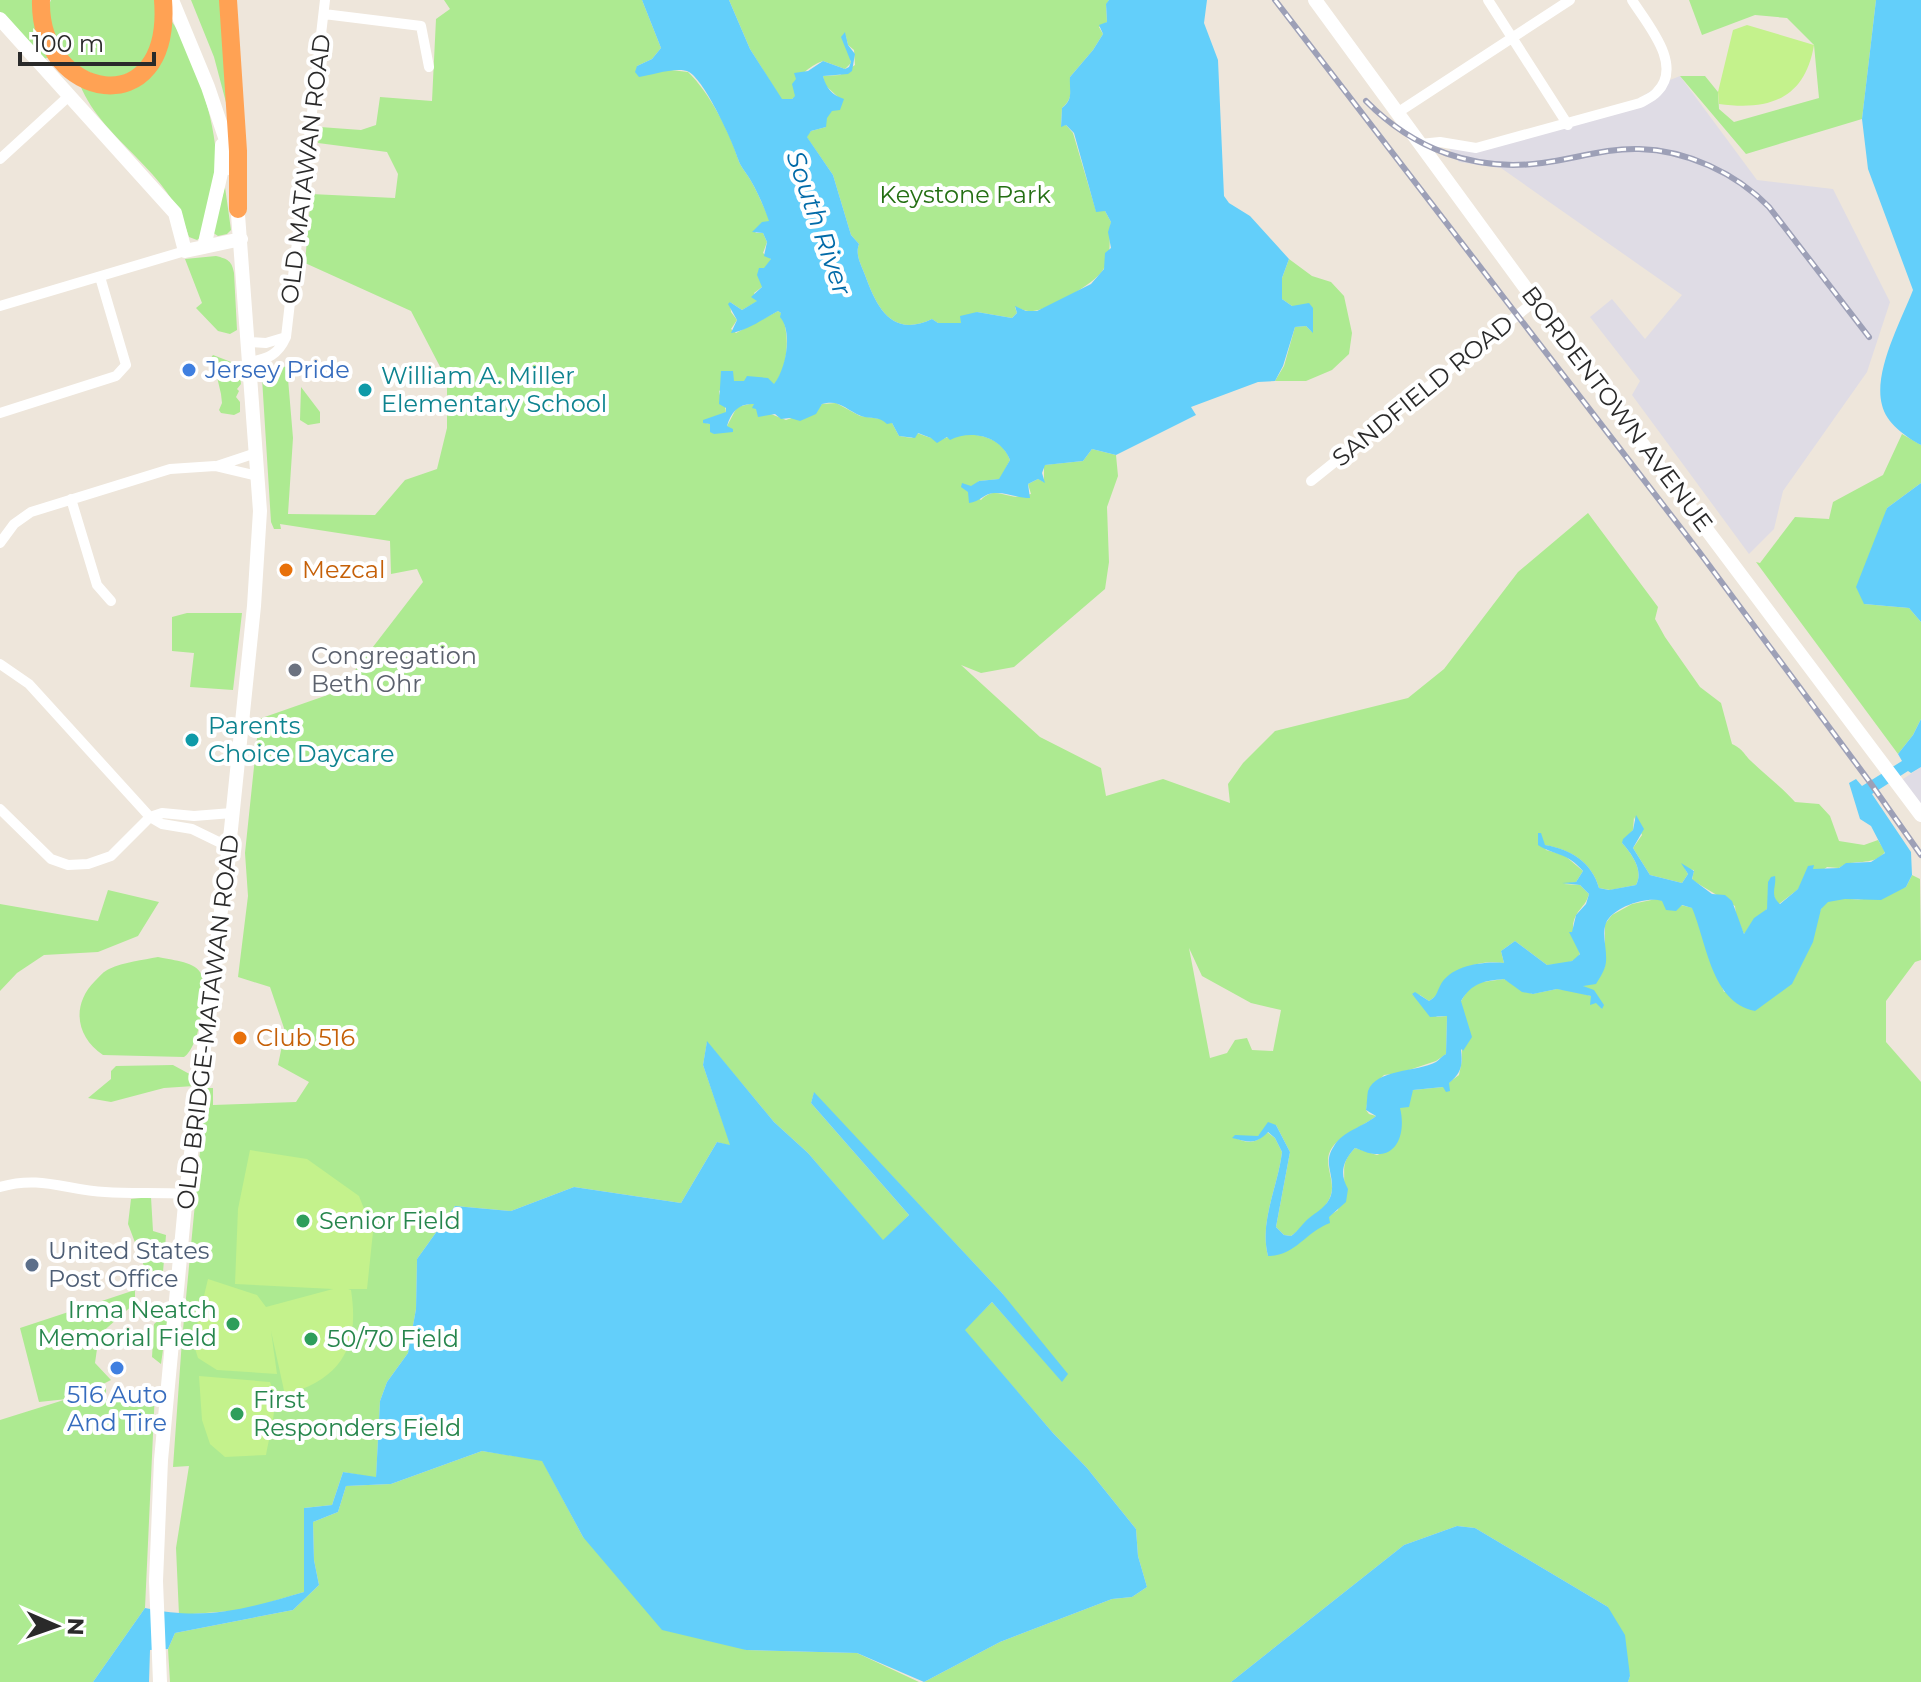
<svg xmlns="http://www.w3.org/2000/svg" width="1921" height="1682" font-family="Montserrat,sans-serif">
	<style>
		.industrial { fill: #dfdce5 }
		.green { fill: #adea91; fill-rule: evenodd }
		.pitch { fill: #c4f28c }
		.water { fill: #63cffa }
		.lines { fill: none; stroke-linecap: round; stroke-linejoin: round }
		.street { stroke: #fff; stroke-width: 10 }
		.secondary { stroke: #fff; stroke-width: 14 }
		.highway { stroke: #ffa254; stroke-width: 18 }
		.rail-casing { stroke: #9da0b7; stroke-width: 6 }
		.rail { stroke: #fff; stroke-width: 3; stroke-dasharray: 9; stroke-linecap: butt }
		.shop-dot { fill: #3f7fe0; stroke: #fff; stroke-width: 3 }
		.culture-dot { fill: #0f9aa8; stroke: #fff; stroke-width: 3 }
		.food-dot { fill: #e8710a; stroke: #fff; stroke-width: 3 }
		.worship-dot { fill: #6b7280; stroke: #fff; stroke-width: 3 }
		.leisure-dot { fill: #2e9e5b; stroke: #fff; stroke-width: 3 }
		.service-dot { fill: #5c6f8a; stroke: #fff; stroke-width: 3 }
		.labels { text-anchor: middle; stroke-width: 8; stroke-linejoin: round; paint-order: stroke }
		.street-label { font-size: 24px; fill: #2a2a2a; stroke: #fff }
		.park-label { font-size: 24px; fill: #246f13; stroke: #fff }
		.shop-label { font-size: 24px; fill: #366cbe; stroke: #fff; text-anchor: start }
		.culture-label { font-size: 24px; fill: #0d838f; stroke: #fff; text-anchor: start }
		.food-label { font-size: 24px; fill: #c56008; stroke: #fff; text-anchor: start }
		.worship-label { font-size: 24px; fill: #5b616d; stroke: #fff; text-anchor: start }
		.leisure-label { font-size: 24px; fill: #27864d; stroke: #fff; text-anchor: start }
		.service-label { font-size: 24px; fill: #4e5e75; stroke: #fff; text-anchor: start }
		.water-label { font-size: 26px; font-style: italic; fill: #006aa8; stroke: #fff }
	</style>
	<rect width="100%" height="100%" fill="#eee6db"/>
	<path class="industrial" d="M 1680,76 L 1757,180 L 1833,189 L 1890,302 L 1867,372 L 1783,491 L 1774,529 L 1749,554 L 1632,395 L 1640,381 L 1590,317 L 1612,299 L 1645,339 L 1682,295 L 1501,168 L 1459,162 L 1442,139 L 1469,146 L 1632,103 L 1665,82 Z
		M 1921,767 L 1921,815 L 1897,783 Z"/>
	<path class="green" d="M 0,0 L 36,0 L 52,56 L 44,59 L 0,12 Z
		M 51,0 L 155,0 L 158,28 L 142,67 L 110,81 L 68,63 L 52,37 L 46,11 Z
		M 191,0 L 225,0 L 228,110 L 214,57 Z
		M 444,0 L 642,0 L 661,48 L 652,59 L 637,66 L 688,72 C 709,92 730,132 738,159 C 740,166 747,174 751,181 C 758,193 764,208 770,221 L 755,233 L 763,233 L 767,242 L 763,253 L 771,259 L 762,287 L 754,293 L 758,301 L 742,310 L 730,302 L 731,312 L 737,320 L 731,329 L 736,333 L 778,311 L 781,313 C 790,334 789,366 774,385 L 733,381 L 719,391 C 720,399 726,405 726,413 L 706,424 L 710,423 L 714,434 L 727,426 L 737,407 L 754,403 L 756,408 L 786,420 L 817,409 L 822,404 L 836,403 L 860,416 L 881,419 L 892,423 L 899,436 L 912,438 L 917,433 C 923,435 930,438 936,439 C 945,440 940,439 949,437 C 972,431 1001,435 1010,460 L 1000,479 L 979,481 L 968,492 L 981,500 C 992,489 998,494 1011,496 C 1017,498 1025,495 1031,494 L 1028,484 L 1038,479 L 1044,482 L 1044,465 L 1083,461 L 1092,449 L 1116,455 L 1118,476 L 1107,507 L 1109,562 L 1105,589 L 1014,667 L 981,673 L 961,665 L 1040,737 L 1101,768 L 1106,796 L 1163,779 L 1230,803 L 1228,784 L 1243,763 L 1275,731 L 1408,698 L 1444,669 L 1518,572 L 1588,513 L 1658,607 L 1655,619 L 1665,637 L 1700,687 L 1721,703 L 1732,744 C 1744,750 1742,752 1751,761 C 1765,775 1782,787 1795,802 L 1819,804 L 1830,816 L 1839,841 L 1864,845 L 1878,840 L 1885,852 C 1872,868 1853,857 1839,868 L 1827,867 L 1779,904 C 1771,896 1773,887 1775,876 L 1767,909 L 1744,934 L 1736,916 L 1735,906 L 1692,880 L 1694,870 L 1685,869 L 1688,874 L 1682,883 L 1650,875 L 1633,848 L 1642,835 L 1634,817 L 1633,830 L 1622,843 C 1632,854 1644,871 1636,885 L 1610,890 L 1599,888 C 1592,862 1570,849 1544,845 L 1538,833 L 1546,850 L 1564,855 L 1583,871 L 1576,882 L 1564,884 L 1580,885 L 1589,894 C 1586,904 1583,905 1578,912 C 1568,926 1575,940 1580,953 L 1577,959 L 1564,964 L 1547,965 L 1515,941 L 1501,951 L 1504,963 C 1482,960 1461,965 1446,983 C 1441,990 1436,997 1429,1001 L 1420,995 L 1412,994 L 1437,1017 L 1447,1016 L 1446,1054 L 1436,1061 L 1400,1073 L 1384,1075 L 1369,1090 L 1366,1110 L 1369,1114 L 1376,1116 C 1364,1126 1344,1133 1334,1145 C 1322,1159 1332,1173 1332,1188 C 1332,1207 1305,1226 1291,1236 L 1284,1235 L 1276,1227 L 1290,1152 L 1276,1125 L 1258,1136 L 1233,1137 C 1248,1144 1256,1144 1267,1132 L 1275,1138 L 1282,1152 C 1278,1187 1259,1221 1268,1256 L 1338,1210 C 1340,1201 1343,1192 1344,1184 C 1345,1166 1341,1163 1355,1148 L 1377,1155 L 1389,1150 L 1399,1108 L 1413,1090 L 1443,1087 L 1459,1075 L 1462,1060 L 1461,1001 L 1468,990 L 1476,983 L 1504,979 L 1532,994 L 1557,989 L 1575,991 L 1591,996 L 1602,1009 L 1582,985 L 1605,967 L 1605,924 L 1612,915 L 1632,904 L 1656,899 L 1693,908 L 1724,992 L 1806,954 C 1813,940 1814,920 1822,907 C 1831,894 1851,901 1864,899 C 1878,897 1892,891 1906,887 L 1912,875 L 1920,879 L 1921,960 L 1915,962 L 1886,1001 L 1886,1042 L 1921,1082 L 1921,1682 L 1628,1682 L 1630,1676 L 1608,1607 L 1475,1528 L 1457,1526 L 1404,1545 L 1231,1682 L 924,1682 L 1000,1642 L 1112,1599 L 1132,1597 L 1147,1587 L 1138,1556 L 1136,1529 L 1087,1468 L 1053,1433 L 964,1330 L 992,1302 L 1062,1381 L 1002,1293 L 814,1093 L 811,1103 L 909,1215 L 883,1241 L 808,1153 L 774,1122 L 707,1042 L 703,1065 L 731,1146 L 717,1142 L 681,1203 L 574,1187 L 511,1211 L 455,1206 L 417,1259 L 416,1309 L 408,1353 L 387,1382 L 380,1401 L 376,1478 L 343,1472 L 332,1505 L 304,1508 L 304,1592 L 244,1610 L 179,1615 L 176,1548 L 189,1466 L 173,1467 L 182,1340 L 206,1088 L 213,1088 L 213,1105 L 296,1102 L 309,1082 L 278,1065 L 285,1031 L 270,987 L 238,977 L 248,896 L 245,853 L 259,719 L 339,691 L 423,582 L 417,569 L 391,574 L 390,541 L 280,524 L 281,529 L 274,529 L 271,522 L 262,378 L 275,366 L 287,367 L 293,438 L 288,514 L 375,515 L 405,480 L 437,469 L 447,428 L 447,380 L 411,311 L 305,263 L 311,194 L 395,198 L 398,174 L 387,152 L 318,143 L 320,127 L 361,130 L 376,125 L 380,97 L 432,101 L 436,19 L 450,9 ZM 1189,948 L 1202,976 L 1251,1003 L 1281,1010 L 1273,1051 L 1252,1050 L 1247,1038 L 1235,1040 L 1227,1053 L 1210,1058 Z
		M 729,0 L 1109,0 L 1106,5 L 1107,22 L 1099,27 L 1103,34 L 1093,50 L 1070,77 C 1071,90 1073,99 1062,108 L 1061,126 L 1066,125 L 1073,133 L 1096,211 L 1105,211 L 1111,222 C 1108,239 1113,255 1103,270 C 1094,284 1049,310 1033,311 C 1026,312 1021,309 1015,307 L 1017,313 L 1012,318 L 977,312 L 962,323 L 938,323 L 932,319 C 892,338 877,308 865,275 C 861,264 855,255 859,244 L 851,235 L 833,175 L 806,136 L 811,131 L 826,127 L 826,118 L 838,97 L 825,85 L 823,76 L 840,75 L 855,65 L 854,50 L 848,45 L 845,32 L 851,63 L 845,69 L 823,61 C 813,64 798,76 793,85 L 796,96 L 792,99 L 781,99 L 750,49 Z
		M 1689,0 L 1876,0 L 1862,119 L 1746,154 L 1680,76 L 1705,76 L 1718,92 L 1719,109 L 1734,122 L 1819,98 L 1814,45 L 1787,18 L 1755,15 L 1702,35 Z
		M 170,19 C 193,49 218,127 216,165 C 215,189 205,214 200,238 L 197,240 L 189,237 C 170,169 104,143 80,85 L 136,84 Z
		M 225,187 L 231,230 L 227,234 L 218,236 L 212,232 Z
		M 216,256 C 228,259 232,261 234,273 L 237,330 L 230,334 L 218,331 L 196,308 L 202,303 L 185,259 Z
		M 1289,259 L 1312,276 L 1331,282 L 1344,296 L 1352,333 L 1349,354 L 1332,370 L 1306,381 L 1275,381 L 1284,366 L 1295,327 L 1306,326 L 1312,332 L 1292,306 L 1282,299 L 1282,278 Z
		M 213,355 L 239,365 L 241,384 L 237,389 L 239,391 L 236,397 L 240,402 L 240,412 L 234,415 L 221,413 L 219,410 L 222,403 L 221,394 L 213,360 L 210,359 Z
		M 301,387 L 320,412 L 320,423 L 308,425 L 300,420 Z
		M 1902,434 L 1921,445 L 1921,483 L 1887,508 L 1864,604 L 1909,608 L 1921,622 L 1921,719 L 1913,735 L 1898,754 L 1756,562 L 1760,563 L 1795,517 L 1829,519 L 1833,502 L 1883,475 Z
		M 187,613 L 242,613 L 233,690 L 190,687 L 194,653 L 172,651 L 172,617 Z
		M 108,890 L 159,902 L 138,936 L 98,952 L 44,955 L 17,973 L 0,991 L 0,904 L 98,921 Z
		M 158,957 C 170,960 193,961 200,972 C 210,987 199,1048 184,1057 L 103,1055 C 76,1037 71,1005 95,981 C 99,977 104,971 109,969 C 124,962 143,960 158,957 Z
		M 173,1065 L 195,1077 L 194,1086 L 164,1088 L 111,1102 L 88,1098 L 111,1079 L 111,1071 L 116,1066 Z
		M 151,1197 L 153,1231 L 166,1235 L 163,1272 L 147,1274 L 128,1224 L 131,1199 Z
		M 135,1290 L 135,1303 L 99,1335 L 95,1363 L 111,1380 L 95,1388 L 106,1385 L 106,1399 L 155,1391 L 145,1608 L 93,1682 L 0,1682 L 0,1420 L 67,1399 L 39,1402 L 20,1328 Z
		M 164,1316 L 167,1321 L 161,1364 L 152,1357 L 154,1324 Z
		M 482,1451 L 542,1460 L 583,1537 L 746,1650 L 857,1653 L 919,1682 L 170,1682 L 168,1649 L 175,1633 L 293,1610 L 319,1585 L 314,1560 L 313,1522 L 338,1512 L 346,1486 L 391,1484 Z"/>
	<path class="pitch" d="M 1747,25 L 1814,45 C 1805,99 1769,111 1719,104 L 1718,92 L 1733,30 Z
		M 250,1150 L 307,1159 L 359,1196 L 373,1232 L 367,1289 L 348,1289 L 351,1290 C 360,1348 341,1379 285,1395 L 271,1331 L 277,1374 L 217,1370 L 198,1358 L 193,1342 L 208,1279 L 257,1295 L 266,1307 L 333,1289 L 235,1284 L 238,1209 Z
		M 199,1376 L 270,1382 C 280,1404 270,1432 266,1455 L 225,1457 L 210,1444 L 202,1420 Z"/>
	<path class="water" d="M 642,0 L 729,0 L 750,49 L 782,99 L 792,99 L 795,96 L 792,84 L 796,79 L 794,73 L 808,71 L 823,61 L 845,69 L 849,67 L 851,62 L 841,37 L 845,32 L 848,45 L 855,54 L 852,71 L 848,74 L 823,76 C 826,88 832,95 844,99 L 840,110 L 832,111 L 827,118 L 826,127 L 811,131 L 807,137 L 833,175 L 851,235 L 859,244 C 855,255 861,264 865,275 C 877,308 892,338 932,319 L 938,323 L 961,323 L 960,316 L 977,312 L 1012,318 L 1017,313 L 1015,306 L 1026,311 L 1037,311 L 1091,284 L 1104,269 L 1105,253 L 1111,248 L 1108,232 L 1111,222 L 1105,211 L 1096,212 L 1074,133 L 1066,125 L 1061,127 L 1062,108 C 1074,99 1069,90 1070,77 L 1093,50 L 1103,34 L 1099,25 L 1107,22 L 1106,4 L 1109,0 L 1207,0 L 1204,23 L 1218,60 L 1224,196 L 1229,203 L 1250,216 L 1289,259 L 1282,278 L 1282,299 L 1292,306 L 1309,303 L 1313,308 L 1313,333 L 1306,326 L 1295,327 L 1283,366 L 1275,381 L 1258,382 L 1191,407 L 1196,415 L 1116,455 L 1092,449 L 1083,461 L 1045,465 L 1042,473 L 1045,483 L 1038,479 L 1028,484 L 1030,498 C 1017,498 1006,492 994,493 C 984,493 980,502 969,503 L 968,492 L 961,487 L 962,483 L 971,486 L 979,481 L 999,479 L 1010,460 C 1001,436 971,429 950,440 L 947,437 L 937,443 L 931,438 L 918,433 L 915,438 L 899,436 L 892,423 L 887,424 C 879,416 871,419 861,416 C 846,410 840,399 822,404 L 816,414 L 800,421 L 790,418 L 781,419 L 775,414 L 758,417 L 756,409 L 752,408 L 754,404 C 739,403 731,412 727,426 L 733,429 L 733,432 L 714,434 L 710,432 L 710,424 L 703,423 L 703,420 L 726,412 L 726,408 L 719,404 L 721,371 L 733,371 L 734,381 L 744,381 L 747,376 L 768,378 L 774,384 C 786,369 793,332 780,317 L 781,313 L 778,311 C 763,319 747,331 731,333 L 737,320 L 728,304 L 730,302 L 742,310 L 757,301 L 751,297 L 762,287 L 757,275 L 759,268 L 764,268 L 771,259 L 764,256 L 767,242 L 763,233 L 752,232 L 762,222 L 769,221 C 764,207 758,193 751,181 C 747,174 740,166 738,159 C 733,142 705,81 689,72 C 678,66 652,75 639,77 L 635,72 L 637,66 L 652,59 L 661,48 Z
		M 1876,0 L 1921,0 L 1921,445 C 1906,437 1886,423 1882,405 C 1873,372 1901,321 1913,290 L 1868,169 L 1862,119 Z
		M 1921,483 L 1921,622 L 1909,608 L 1864,604 L 1856,587 L 1887,508 Z
		M 1921,719 L 1921,767 L 1911,773 L 1908,771 L 1872,794 L 1911,852 L 1912,875 L 1906,887 L 1881,900 L 1845,899 L 1828,902 L 1821,909 L 1813,942 L 1792,984 L 1755,1011 C 1711,1002 1707,943 1692,908 L 1682,905 L 1676,911 L 1666,910 L 1662,901 C 1647,896 1613,907 1606,923 C 1601,936 1609,954 1605,967 C 1603,973 1599,979 1596,984 L 1583,986 L 1594,990 L 1604,1005 L 1602,1009 L 1596,1003 L 1590,1005 L 1591,996 L 1557,989 L 1533,994 L 1522,992 L 1504,979 C 1483,981 1472,983 1461,1001 L 1472,1037 L 1463,1051 L 1462,1049 L 1461,1050 C 1463,1066 1461,1073 1449,1083 L 1450,1091 L 1446,1092 L 1443,1087 L 1413,1090 L 1409,1107 L 1400,1108 C 1405,1127 1401,1156 1375,1154 C 1369,1154 1361,1150 1355,1148 C 1343,1161 1339,1173 1348,1189 L 1346,1202 L 1329,1217 L 1330,1223 C 1305,1232 1296,1256 1268,1256 C 1259,1221 1278,1187 1282,1152 L 1275,1138 L 1268,1132 C 1256,1145 1249,1142 1232,1138 L 1235,1135 L 1258,1136 L 1268,1122 L 1276,1125 L 1290,1152 L 1276,1227 L 1284,1235 L 1291,1236 C 1297,1232 1300,1227 1304,1223 C 1314,1212 1331,1207 1332,1189 C 1333,1172 1323,1162 1334,1146 C 1343,1131 1363,1127 1376,1116 L 1366,1110 C 1367,1104 1367,1096 1368,1091 C 1376,1069 1417,1072 1436,1062 C 1439,1060 1442,1056 1446,1054 L 1447,1016 L 1430,1017 L 1412,994 L 1415,992 L 1429,1001 C 1437,996 1436,994 1440,986 C 1450,965 1484,961 1504,963 L 1501,951 L 1515,941 L 1547,965 L 1572,961 L 1580,954 L 1569,932 L 1572,932 L 1576,915 L 1586,904 L 1589,894 L 1580,885 L 1562,883 L 1576,882 L 1583,871 C 1567,852 1555,856 1538,845 L 1538,833 L 1541,833 L 1545,845 C 1570,849 1592,862 1599,888 L 1609,890 L 1636,885 C 1644,871 1632,854 1622,843 L 1623,839 L 1633,830 L 1636,815 L 1644,829 L 1633,848 L 1650,875 L 1682,883 L 1688,874 L 1681,863 L 1694,871 L 1692,879 L 1712,894 L 1725,895 L 1732,901 L 1744,934 L 1754,918 L 1767,909 L 1768,882 L 1771,877 L 1775,876 C 1777,886 1769,895 1780,904 L 1798,889 L 1808,866 L 1814,865 L 1813,869 L 1839,868 L 1846,863 L 1871,862 L 1885,853 L 1871,826 L 1860,819 L 1849,783 L 1856,779 L 1862,786 L 1902,761 L 1898,754 L 1913,735 Z
		M 707,1041 L 774,1122 L 808,1153 L 883,1240 L 909,1215 L 811,1103 L 814,1092 L 1002,1293 L 1068,1374 L 1062,1382 L 992,1302 L 965,1330 L 1053,1433 L 1087,1468 L 1136,1529 L 1138,1556 L 1147,1587 L 1132,1597 L 1112,1599 L 1000,1642 L 924,1682 L 857,1653 L 746,1650 L 662,1630 L 583,1537 L 542,1461 L 482,1451 L 391,1484 L 346,1486 L 338,1512 L 313,1522 L 314,1560 L 319,1585 L 293,1610 L 175,1633 L 168,1649 L 150,1650 L 149,1682 L 93,1682 L 145,1608 C 205,1621 246,1609 304,1592 L 304,1508 L 332,1505 L 343,1472 L 376,1477 L 380,1401 L 387,1382 L 408,1353 L 416,1309 L 417,1259 L 455,1206 L 511,1211 L 574,1187 L 681,1203 L 717,1142 L 730,1145 L 703,1065 Z
		M 1457,1526 L 1475,1528 L 1608,1607 L 1625,1635 L 1630,1676 L 1628,1682 L 1231,1682 L 1404,1545 Z"/>
	<g class="lines">
		<path class="street" d="M 1488,0 L 1568,125
			M 324,14 L 421,26 L 429,67
			M 1397,113 L 1570,0
			M 1420,144 L 1440,142 L 1476,148 L 1640,103 C 1645,100 1653,97 1657,92 C 1684,65 1647,24 1632,0
			M 0,159 L 70,95
			M 0,306 L 185,251
			M 248,342 L 266,343 L 286,337
			M 249,362 C 268,359 278,355 286,337 L 325,0
			M 0,413 L 116,376 L 126,365 L 100,277
			M 217,466 L 256,453
			M 1311,481 L 1535,301
			M 71,499 L 97,585 L 111,601
			M 0,543 L 14,524 L 31,512 L 170,469 L 215,466 L 258,476
			M 0,664 L 29,684 L 150,817 L 162,824 L 192,829 L 229,847
			M 0,809 L 51,859 L 68,865 L 88,864 L 111,856 L 150,817 L 162,813 L 194,816 L 232,813
			M 0,1187 C 40,1175 66,1190 105,1192 C 132,1194 159,1192 186,1194"/>
		<path class="secondary" d="M 172,0 L 208,87 L 230,152 L 232,169
			M 1315,0 L 1535,301 L 1921,815
			M 0,19 L 175,213 L 185,251 L 241,239
			M 204,247 L 221,173 L 222,145
			M 160,1682 L 156,1581 L 161,1460 L 186,1194 L 231,829 L 254,606 L 260,511 L 237,201"/>
		<path class="highway" d="M 41,0 C 38,100 173,127 163,0
			M 228,0 L 238,151 L 238,209"/>
		<g class="rail-casing">
			<path id="rail" d="M 1275,0 L 1700,553 L 1869,781 L 1921,855
				M 1366,101 C 1413,149 1474,172 1542,163 C 1574,159 1606,148 1639,149 C 1686,150 1736,173 1769,207 L 1869,337"/>
		</g>
		<use href="#rail" class="rail"/>
	</g>
	<g class="shop-dot">
		<circle cx="189" cy="370" r="8"/>
		<circle cx="117" cy="1368" r="8"/>
	</g>
	<g class="culture-dot">
		<circle cx="365" cy="390" r="8"/>
		<circle cx="192" cy="740" r="8"/>
	</g>
	<g class="food-dot">
		<circle cx="286" cy="570" r="8"/>
		<circle cx="240" cy="1038" r="8"/>
	</g>
	<circle class="worship-dot" cx="295" cy="670" r="8"/>
	<g class="leisure-dot">
		<circle cx="303" cy="1221" r="8"/>
		<circle cx="233" cy="1324" r="8"/>
		<circle cx="311" cy="1339" r="8"/>
		<circle cx="237" cy="1414" r="8"/>
	</g>
	<circle class="service-dot" cx="32" cy="1265" r="8"/>
	<g class="labels">
		<g class="street-label">
			<text transform="translate(306 169) rotate(-83)" y="8">OLD MATAWAN ROAD</text>
			<text transform="translate(1423 391) rotate(-39)" y="8">SANDFIELD ROAD</text>
			<text transform="translate(1617 409) rotate(53)" y="8">BORDENTOWN AVENUE</text>
			<text transform="translate(208 1022) rotate(-83)" y="8">OLD BRIDGE-MATAWAN ROAD</text>
		</g>
		<g class="park-label">
			<text x="965" y="203">Keystone Park</text>
		</g>
		<g class="shop-label">
			<text x="205" y="378">Jersey Pride</text>
			<text x="117" y="1403" text-anchor="middle">516 Auto<tspan x="117" dy="28">And Tire</tspan></text>
		</g>
		<g class="culture-label">
			<text x="381" y="384">William A. Miller<tspan x="381" dy="28">Elementary School</tspan></text>
			<text x="208" y="734">Parents<tspan x="208" dy="28">Choice Daycare</tspan></text>
		</g>
		<g class="food-label">
			<text x="302" y="578">Mezcal</text>
			<text x="256" y="1046">Club 516</text>
		</g>
		<g class="worship-label">
			<text x="311" y="664">Congregation<tspan x="311" dy="28">Beth Ohr</tspan></text>
		</g>
		<g class="leisure-label">
			<text x="319" y="1229">Senior Field</text>
			<text x="217" y="1318" text-anchor="end">Irma Neatch<tspan x="217" dy="28">Memorial Field</tspan></text>
			<text x="327" y="1347">50/70 Field</text>
			<text x="253" y="1408">First<tspan x="253" dy="28">Responders Field</tspan></text>
		</g>
		<g class="service-label">
			<text x="48" y="1259">United States<tspan x="48" dy="28">Post Office</tspan></text>
		</g>
		<g class="water-label">
			<text transform="translate(819 223) rotate(71)" y="9">South River</text>
		</g>
	</g>
	<g transform="translate(56 1626) rotate(92)" stroke="#ffffff" stroke-width="6" paint-order="stroke">
	<path d="M0-6L14 30L0 20L-14 30Z" fill="#2a2a2a"/>
	<text y="-12" font-size="22" font-weight="bold" text-anchor="middle" fill="#2a2a2a">N</text>
	</g>
	<path d="M20 52v12h134v-12" fill="none" stroke="#2a2a2a" stroke-width="4"/>
	<text x="32" y="52" font-size="24" fill="#2a2a2a" stroke="#ffffff" stroke-width="6" paint-order="stroke">100 m</text>
</svg>
